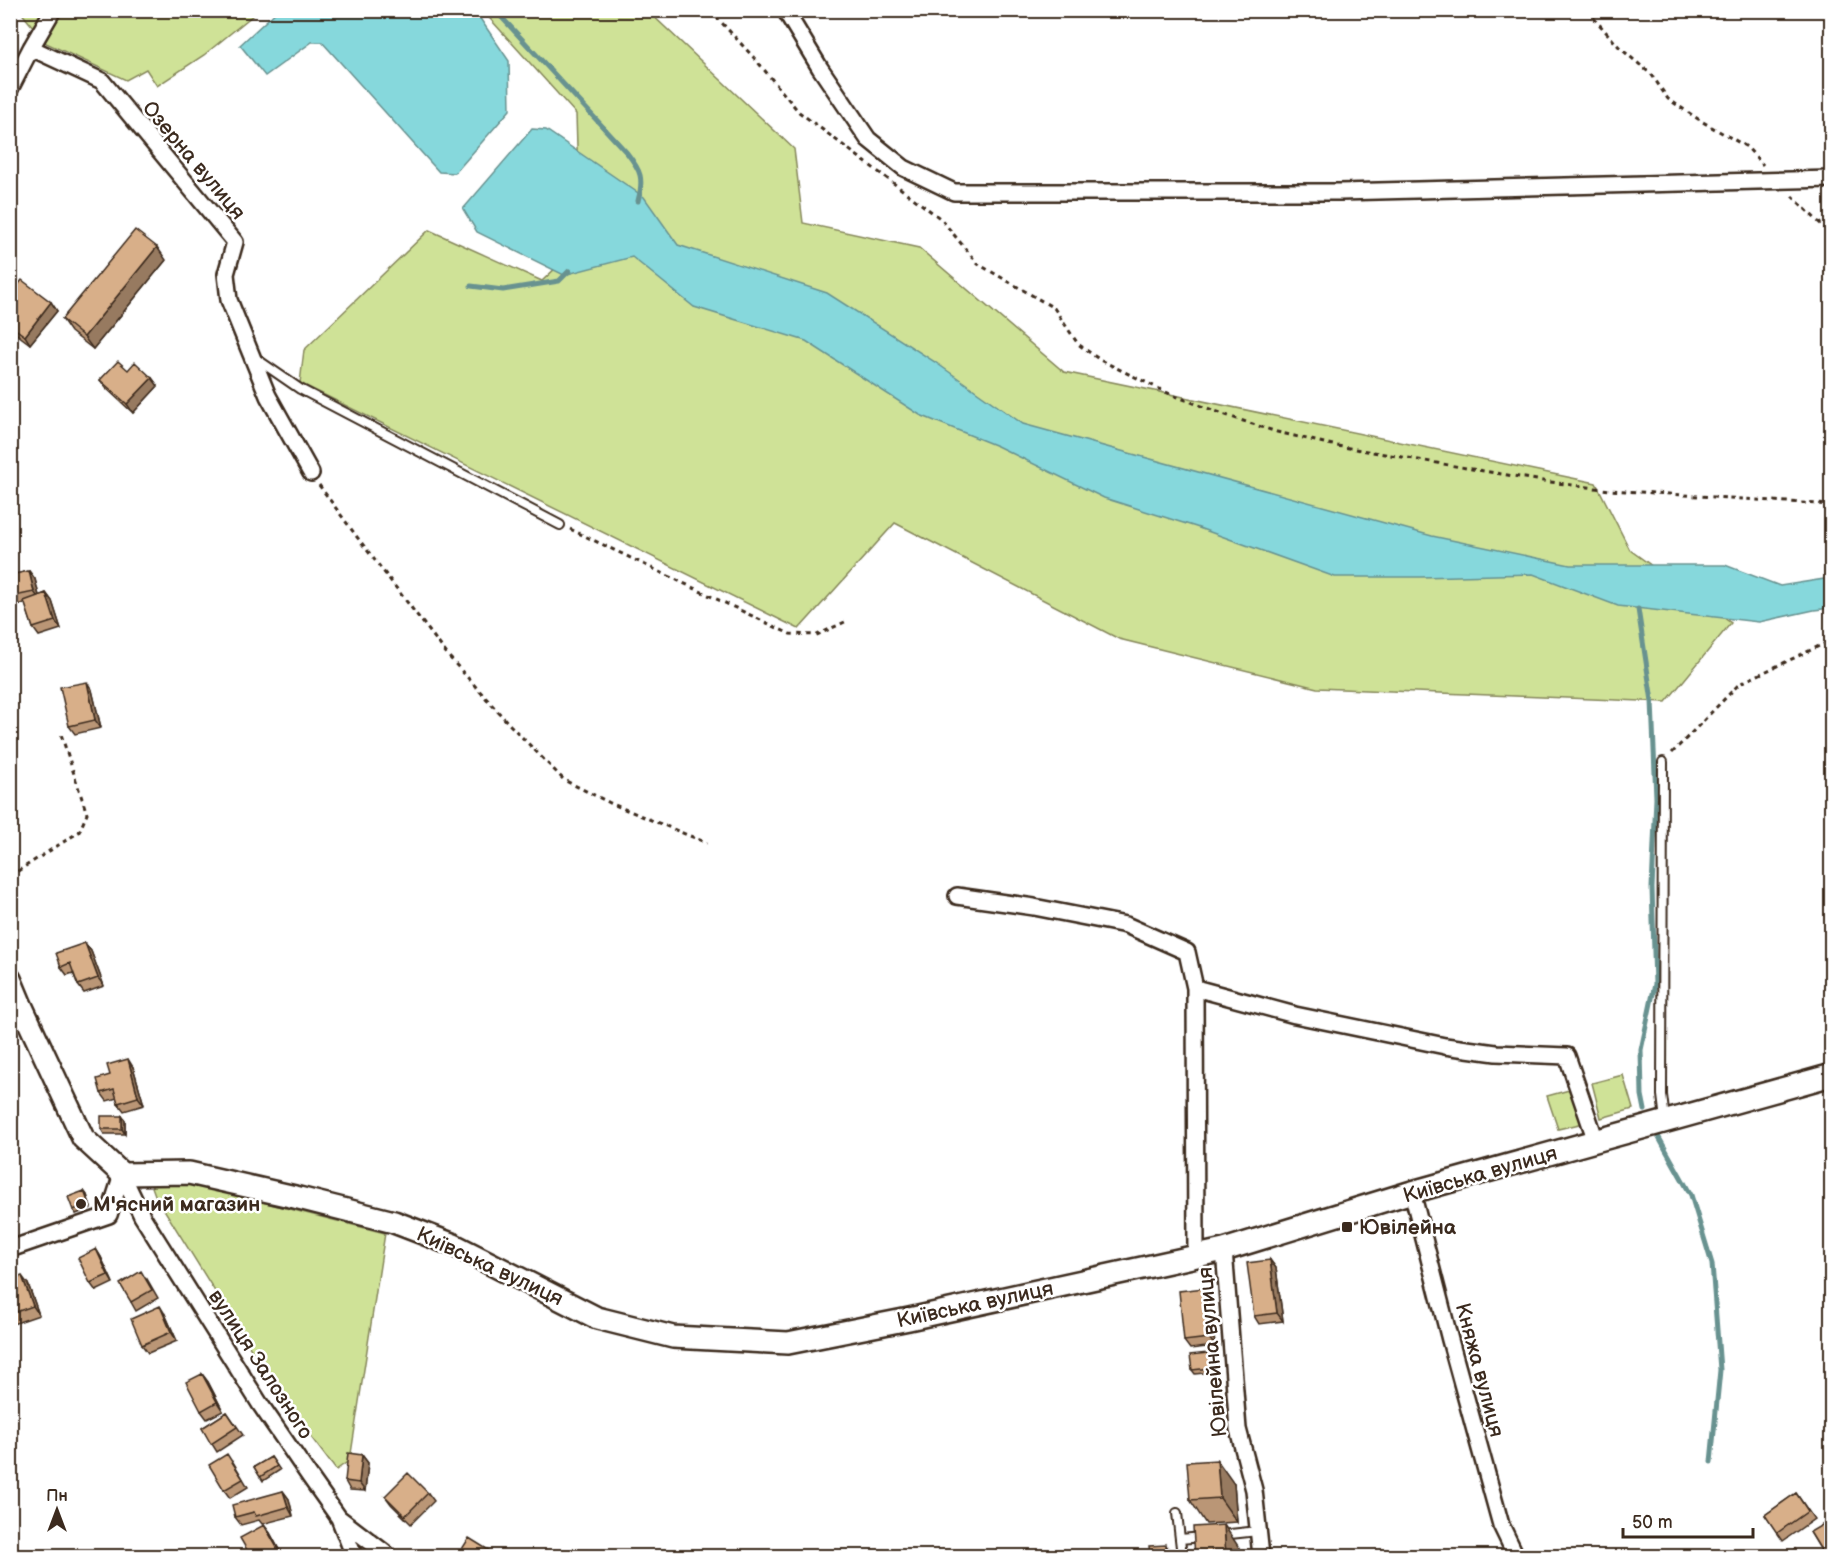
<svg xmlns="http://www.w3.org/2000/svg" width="1842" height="1567" font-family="'Balsamiq Sans',sans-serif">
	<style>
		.green { fill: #cfe297; stroke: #85865a; stroke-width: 1.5 }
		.water { fill: #86d8dc; stroke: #689290; stroke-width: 1.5 }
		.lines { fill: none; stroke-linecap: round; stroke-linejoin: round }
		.stream { stroke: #689290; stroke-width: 5 }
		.lane-casing { stroke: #3b2a1e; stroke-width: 12 }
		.street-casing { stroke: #3b2a1e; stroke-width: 20 }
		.secondary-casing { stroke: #3b2a1e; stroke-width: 26 }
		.path { stroke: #3b2a1e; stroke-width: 3; stroke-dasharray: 4.5 4.5; stroke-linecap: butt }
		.lane { stroke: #fff; stroke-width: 8 }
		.street { stroke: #fff; stroke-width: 15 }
		.secondary { stroke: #fff; stroke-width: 21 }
		.wall { fill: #ba9676; stroke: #3b2a1e; stroke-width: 1.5 }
		.shaded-wall { fill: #977a60; stroke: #3b2a1e; stroke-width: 1.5 }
		.building { fill: #d8af89; stroke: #3b2a1e; stroke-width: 1.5 }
		.poi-dot { fill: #3b2a1e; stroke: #fff; stroke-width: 2 }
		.labels { text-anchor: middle; stroke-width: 5; stroke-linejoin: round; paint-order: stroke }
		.street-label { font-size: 21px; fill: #3b2a1e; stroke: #fff }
		.poi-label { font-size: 21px; font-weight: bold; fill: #3b2a1e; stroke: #fff; text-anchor: start }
	</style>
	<rect width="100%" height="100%" fill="#fff"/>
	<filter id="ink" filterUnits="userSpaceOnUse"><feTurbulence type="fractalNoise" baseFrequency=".0167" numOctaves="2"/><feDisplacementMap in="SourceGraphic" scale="12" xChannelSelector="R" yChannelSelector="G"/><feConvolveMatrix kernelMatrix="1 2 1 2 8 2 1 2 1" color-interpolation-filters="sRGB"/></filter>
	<g filter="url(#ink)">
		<path class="green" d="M 20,11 L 258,11 L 204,55 L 157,86 L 146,69 L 126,80 L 46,43 Z
			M 483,11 L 648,11 L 794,149 L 803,223 L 919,248 L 1064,372 L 1596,483 L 1630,550 L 1731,623 L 1666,702 L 1317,688 L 1119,639 L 895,523 L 799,629 L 300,383 L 304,350 L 429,230 L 542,281 L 580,245 L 576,114 Z
			M 1623,1075 L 1633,1109 L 1601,1118 L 1592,1083 Z
			M 1573,1089 L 1584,1123 L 1558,1129 L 1547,1096 Z
			M 159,1176 L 385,1233 L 350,1460 L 336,1470 L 280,1396 L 155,1195 L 151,1184 Z"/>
		<path class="water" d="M 278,10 L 475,11 L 509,61 L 510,110 L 455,173 L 439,172 L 322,42 L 312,42 L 265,76 L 240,45 Z
			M 532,129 L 546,130 L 644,197 L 678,245 L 827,293 L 935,362 L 1023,424 L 1432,536 L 1570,565 L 1725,565 L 1780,586 L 1831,578 L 1831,608 L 1814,610 L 1759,622 L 1618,606 L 1533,574 L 1421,577 L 1335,577 L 1196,527 L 1104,498 L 997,446 L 920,415 L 806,341 L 694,307 L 632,257 L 564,275 L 477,232 L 463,209 Z"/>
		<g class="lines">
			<path class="stream" d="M 495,10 L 627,153 C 641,171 644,178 638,201
				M 471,286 L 503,290 L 559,281 L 569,271
				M 1638,609 L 1652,701 L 1656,798 L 1652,888 L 1655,984 L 1641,1050 L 1642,1095 L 1645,1110
				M 1658,1136 L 1691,1195 L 1712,1264 L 1720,1370 L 1711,1462"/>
			<g class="lane-casing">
				<path id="lane" d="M 255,358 L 300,389 L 560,525
					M 1663,762 L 1662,1095 L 1665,1120
					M 1177,1513 L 1180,1539 L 1203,1537
					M 1221,1535 L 1258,1531
					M 1180,1539 L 1182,1556"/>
			</g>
			<g class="street-casing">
				<path id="street" d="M 785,10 L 820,68 L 868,139 L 904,168 L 954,192 L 1340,192 L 1832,179
					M 31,48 L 102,81 L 235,242 L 226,274 L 229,300 L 268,396 L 311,473
					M 10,89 L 31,48 L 53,10
					M 957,896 L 1034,907 L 1126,925 L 1187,952 L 1195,988 L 1295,1015 L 1445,1046 L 1496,1053 L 1567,1056 L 1596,1141
					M 1195,988 L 1196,1256
					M 122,1174 L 142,1216 L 260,1404 L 310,1477 L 339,1518 L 389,1556
					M 1412,1192 L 1450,1340 L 1501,1525 L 1516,1556
					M 10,1249 L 109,1215 L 122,1174
					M 1224,1250 L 1238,1429 L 1254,1490 L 1261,1556
					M 339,1518 L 354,1556"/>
			</g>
			<g class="secondary-casing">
				<path id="secondary" d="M 10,979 L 20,1003 L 83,1138 L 122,1174 L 189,1173 L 295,1197 L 394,1222 L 454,1245 L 597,1318 L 673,1337 L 788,1343 L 909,1319 L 1224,1250 L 1412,1192 L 1832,1075"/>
			</g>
			<path class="path" d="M 710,10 L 756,60 L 799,112 L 941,219 L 978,264 L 1054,308 L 1078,344 L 1100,360 L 1170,394 L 1231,417 L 1277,432 L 1337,446 L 1543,481 L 1610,490 L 1832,505
				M 1589,10 L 1592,16 L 1620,48 L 1652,75 L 1668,99 L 1701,121 L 1747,147 L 1763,165
				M 1792,196 L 1832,235
				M 319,485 L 357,537 L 450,658 L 510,725 L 564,780 L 610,803 L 707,843
				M 570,529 L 790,634 L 817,635 L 847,621
				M 1672,753 L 1739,684 L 1832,640
				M 10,876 L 79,832 L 87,814 L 60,731"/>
			<use href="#lane" class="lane"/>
			<use href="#street" class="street"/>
			<use href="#secondary" class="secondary"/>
		</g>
		<path class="wall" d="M 166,260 L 93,349 L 71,332 L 62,319 Z
			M 10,295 L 51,302 L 57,311 L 30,344 L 10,329 Z
			M 128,370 L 152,378 L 158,386 L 133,413 L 106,388 L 100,380 Z
			M 29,571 L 35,579 L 39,596 L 46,593 L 52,601 L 61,629 L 39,636 L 33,628 L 25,603 L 10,607 L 10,575 Z
			M 92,690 L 101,728 L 75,734 L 69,726 Z
			M 85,943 L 91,951 L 104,986 L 84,993 L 78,985 L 73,973 L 67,975 L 61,967 Z
			M 133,1067 L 144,1105 L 124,1111 L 118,1103 L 117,1098 L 107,1101 L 101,1093 L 110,1075 Z
			M 122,1116 L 125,1120 L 125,1134 L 104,1134 L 101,1129 Z
			M 84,1191 L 87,1195 L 91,1208 L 76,1214 L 73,1210 Z
			M 10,1222 L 15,1232 L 10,1234 Z
			M 96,1249 L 101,1257 L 113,1283 L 96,1291 L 90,1283 Z
			M 1270,1260 L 1276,1268 L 1283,1321 L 1259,1324 L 1254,1316 Z
			M 147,1279 L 158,1298 L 136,1311 L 131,1302 Z
			M 10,1280 L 28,1284 L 39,1315 L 10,1325 Z
			M 1210,1296 L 1215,1346 L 1190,1349 L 1184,1341 Z
			M 165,1314 L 177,1341 L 148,1353 L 142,1345 Z
			M 1211,1357 L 1213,1372 L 1195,1374 L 1192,1370 Z
			M 202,1374 L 208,1382 L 223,1411 L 207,1419 L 201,1411 Z
			M 227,1412 L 243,1435 L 217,1452 L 202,1428 Z
			M 362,1455 L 368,1463 L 365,1491 L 350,1490 L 345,1481 Z
			M 271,1457 L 280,1470 L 263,1481 L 254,1467 Z
			M 233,1462 L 248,1487 L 230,1498 L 224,1490 Z
			M 1234,1484 L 1237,1522 L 1206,1524 L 1190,1500 Z
			M 283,1491 L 289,1499 L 293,1516 L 262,1524 L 259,1520 L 241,1525 L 235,1517 Z
			M 428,1493 L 434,1501 L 411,1524 L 391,1504 L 385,1496 Z
			M 1796,1493 L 1814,1519 L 1783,1541 L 1765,1515 Z
			M 264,1525 L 270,1533 L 283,1557 L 251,1557 Z
			M 1832,1529 L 1832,1557 L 1825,1557 L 1810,1532 Z"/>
		<path class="shaded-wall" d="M 157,247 L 166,260 L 93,349 L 84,337 Z
			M 51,302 L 57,311 L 30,344 L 25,336 Z
			M 152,378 L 158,386 L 133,413 L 127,404 Z
			M 29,571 L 35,579 L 40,600 L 34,592 Z
			M 46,593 L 52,601 L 61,629 L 55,621 Z
			M 87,682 L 92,690 L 101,728 L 95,720 Z
			M 85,943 L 91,951 L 104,986 L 98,978 Z
			M 128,1059 L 133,1067 L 144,1105 L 138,1097 Z
			M 122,1116 L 125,1120 L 125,1134 L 122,1129 Z
			M 84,1191 L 87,1195 L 91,1208 L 89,1204 Z
			M 96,1249 L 101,1257 L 113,1283 L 108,1275 Z
			M 1270,1260 L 1276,1268 L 1283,1321 L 1277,1313 Z
			M 22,1276 L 28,1284 L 39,1315 L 33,1306 Z
			M 1204,1288 L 1210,1296 L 1215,1346 L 1209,1338 Z
			M 160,1306 L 165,1314 L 177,1341 L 171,1332 Z
			M 1208,1353 L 1211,1357 L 1213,1372 L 1210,1368 Z
			M 202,1374 L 208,1382 L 223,1411 L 217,1402 Z
			M 362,1455 L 368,1463 L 365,1491 L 359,1483 Z
			M 1217,1460 L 1234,1484 L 1237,1522 L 1220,1498 Z
			M 283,1491 L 289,1499 L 293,1516 L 288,1507 Z
			M 264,1525 L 270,1533 L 283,1557 L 280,1553 Z
			M 1224,1525 L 1240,1549 L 1241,1557 L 1226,1557 Z
			M 1166,1545 L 1171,1553 L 1172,1557 L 1166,1557 Z"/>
		<path class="building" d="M 135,230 L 157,247 L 84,337 L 62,319 Z
			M 22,280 L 51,302 L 25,336 L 10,325 L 10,295 Z
			M 118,361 L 128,370 L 135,362 L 152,378 L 127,404 L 100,380 Z
			M 29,571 L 34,592 L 10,597 L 10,575 Z
			M 46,593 L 55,621 L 33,628 L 24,601 Z
			M 87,682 L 95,720 L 69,726 L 60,687 Z
			M 85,943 L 98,978 L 78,985 L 70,963 L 61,967 L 56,953 Z
			M 128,1059 L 138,1097 L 118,1103 L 114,1089 L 101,1093 L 97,1079 L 110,1075 L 107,1065 Z
			M 101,1116 L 122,1116 L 122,1129 L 101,1129 Z
			M 84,1191 L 89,1204 L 73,1210 L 68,1197 Z
			M 96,1249 L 108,1275 L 90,1283 L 78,1258 Z
			M 1270,1260 L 1277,1313 L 1254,1316 L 1247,1263 Z
			M 141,1271 L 152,1290 L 131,1302 L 120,1284 Z
			M 22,1276 L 33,1306 L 10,1314 L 10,1280 Z
			M 1204,1288 L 1209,1338 L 1184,1341 L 1179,1291 Z
			M 160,1306 L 171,1332 L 142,1345 L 131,1319 Z
			M 1208,1353 L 1210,1368 L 1192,1370 L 1190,1355 Z
			M 202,1374 L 217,1402 L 201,1411 L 186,1382 Z
			M 227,1412 L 237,1427 L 211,1444 L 202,1428 Z
			M 348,1453 L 362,1455 L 359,1483 L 345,1481 Z
			M 227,1454 L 243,1479 L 224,1490 L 209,1465 Z
			M 271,1457 L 277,1466 L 260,1477 L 254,1467 Z
			M 1217,1460 L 1220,1498 L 1190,1500 L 1187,1462 Z
			M 408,1473 L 428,1493 L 405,1516 L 385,1496 Z
			M 283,1491 L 288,1507 L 256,1516 L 254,1512 L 235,1517 L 232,1505 Z
			M 1796,1493 L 1808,1511 L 1777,1533 L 1765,1515 Z
			M 1827,1522 L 1832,1530 L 1832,1551 L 1824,1555 L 1810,1532 Z
			M 264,1525 L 280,1553 L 272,1557 L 251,1557 L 240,1538 Z
			M 1224,1525 L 1226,1557 L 1195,1557 L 1193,1527 Z
			M 469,1538 L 495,1554 L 493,1557 L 457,1557 Z
			M 1166,1545 L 1166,1557 L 1150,1557 L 1149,1546 Z
			M 1795,1549 L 1800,1557 L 1784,1557 Z"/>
	</g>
	<g class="poi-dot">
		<circle cx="81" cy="1204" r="6"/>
		<rect x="1341" y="1221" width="12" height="12" rx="3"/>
	</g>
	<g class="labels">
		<g class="street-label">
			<text transform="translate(194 160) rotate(50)" y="7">Озерна вулиця</text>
			<text transform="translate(1480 1174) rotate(-16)" y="7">Київська вулиця</text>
			<text transform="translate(490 1266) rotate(25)" y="7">Київська вулиця</text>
			<text transform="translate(975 1304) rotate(-12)" y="7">Київська вулиця</text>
			<text transform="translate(1212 1352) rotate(-95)" y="7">Ювілейна вулиця</text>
			<text transform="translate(261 1364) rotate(57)" y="7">вулиця Залозного</text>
			<text transform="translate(1480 1370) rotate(75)" y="7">Княжа вулиця</text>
		</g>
		<g class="poi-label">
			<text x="93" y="1211">М'ясний магазин</text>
			<text x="1359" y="1234">Ювілейна</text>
		</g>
	</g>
	<rect width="1842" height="1567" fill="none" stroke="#fff" stroke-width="36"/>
	<rect x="18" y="18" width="1806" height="1531" fill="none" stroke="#3b2a1e" stroke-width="2" filter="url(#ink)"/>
	<g transform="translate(57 1510)" stroke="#ffffff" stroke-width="4.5" paint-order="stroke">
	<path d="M0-4.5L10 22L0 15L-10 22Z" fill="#3b2a1e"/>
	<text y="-9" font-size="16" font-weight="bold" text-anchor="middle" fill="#3b2a1e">Пн</text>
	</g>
	<path d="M1623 1528v9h130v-9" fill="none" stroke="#3b2a1e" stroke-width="3"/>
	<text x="1632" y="1528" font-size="18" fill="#3b2a1e" stroke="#ffffff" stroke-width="4.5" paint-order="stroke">50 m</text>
</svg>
